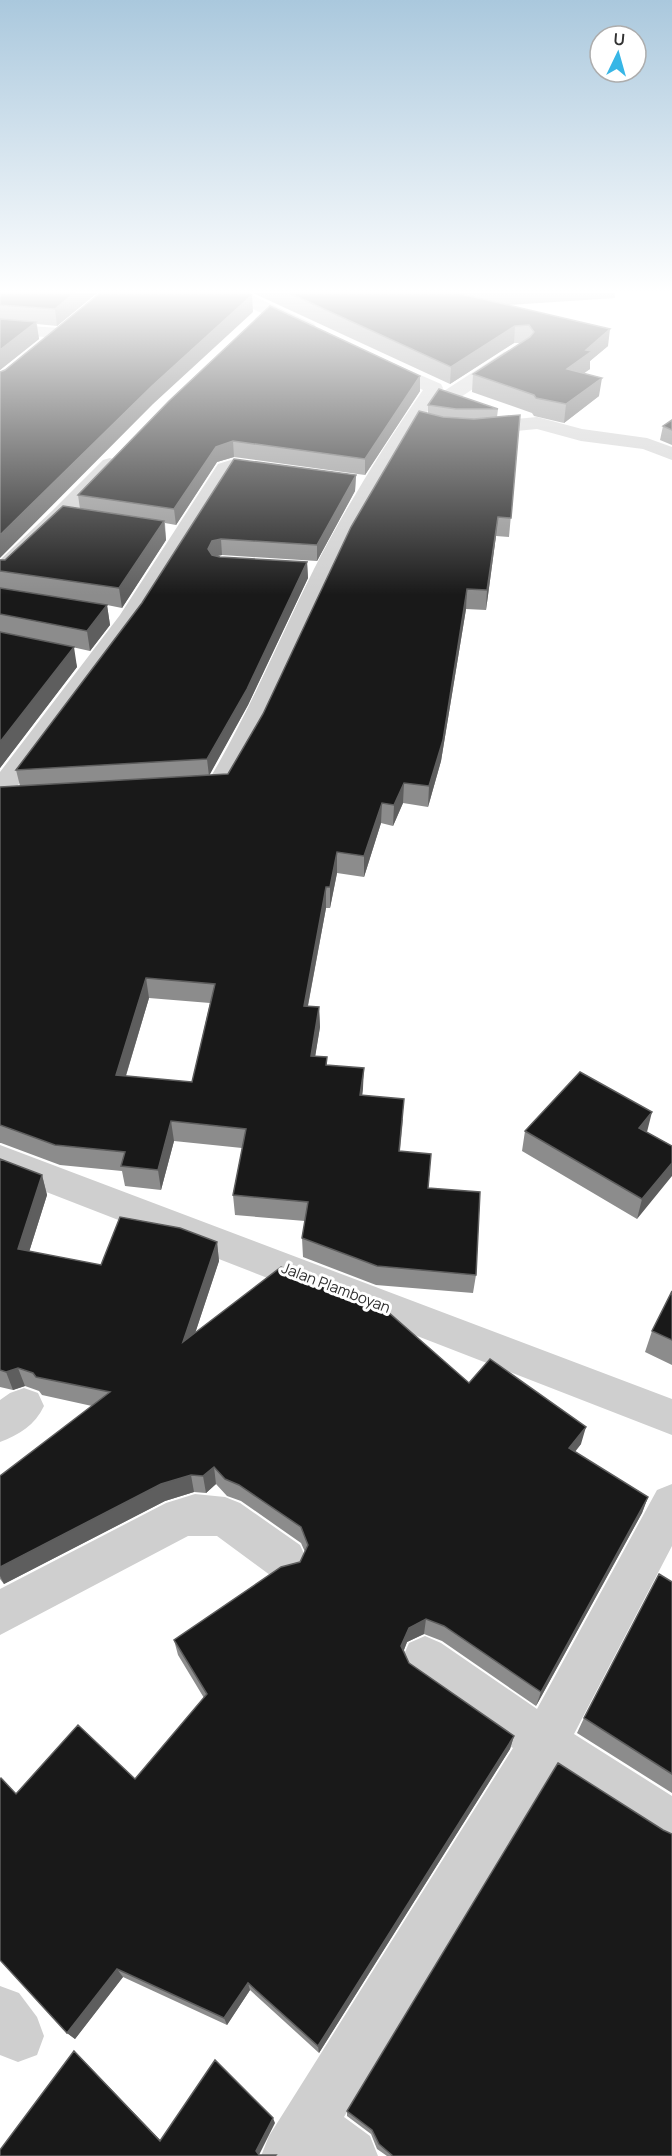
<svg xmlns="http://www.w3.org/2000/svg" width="672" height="2156" font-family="Manrope,sans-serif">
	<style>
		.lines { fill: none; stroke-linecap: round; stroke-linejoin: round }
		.minor { fill: #cfcfcf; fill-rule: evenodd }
		.wall { fill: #8c8c8c; fill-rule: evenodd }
		.shaded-wall { fill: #5e5e5e }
		.building { fill: #191919; stroke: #5e5e5e; stroke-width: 1.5; fill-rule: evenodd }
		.labels { text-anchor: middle; stroke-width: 6; stroke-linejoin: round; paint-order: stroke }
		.street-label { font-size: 15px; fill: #323232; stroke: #fff }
	</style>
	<rect width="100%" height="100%" fill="#fff"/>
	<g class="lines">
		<path class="minor" d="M 225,293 L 247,293 L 314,324 L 317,328 L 314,332 L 302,332 L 227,297 Z
			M 0,324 L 60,328 L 66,329 L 69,333 L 66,337 L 60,338 L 0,334 Z
			M 510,351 L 516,352 L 519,356 L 516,360 L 458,399 L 444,399 L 442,395 L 444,391 L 504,352 Z
			M 379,357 L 441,384 L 443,388 C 404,445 368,506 337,568 C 302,641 273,716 232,786 L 229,792 C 213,796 194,797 178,793 L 175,787 L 178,781 L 210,778 C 250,711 279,639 314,569 C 346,507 383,447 423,390 L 373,366 L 370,362 L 373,358 Z
			M 537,417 L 582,429 L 647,438 L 672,447 L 672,460 L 643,449 L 581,441 L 537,429 L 475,435 L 468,433 L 465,429 L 468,425 L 475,423 Z
			M 110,458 L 117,460 L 120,464 L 117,468 L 68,521 L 8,577 L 0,579 L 0,560 L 52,511 L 103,460 Z
			M 234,459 L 280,466 L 283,470 L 280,474 L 273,476 L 233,472 L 142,618 L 10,796 L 0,798 L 0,772 L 120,615 L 218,464 Z
			M 0,1145 L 672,1399 L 672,1435 L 0,1174 Z
			M 24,1388 L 38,1393 L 44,1406 C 35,1425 19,1435 0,1442 L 0,1400 L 10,1393 Z
			M 672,1484 L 672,1546 L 574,1734 L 672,1796 L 672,1848 L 655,1841 L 551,1774 L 344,2117 L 370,2136 L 378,2156 L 261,2156 L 269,2136 L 513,1748 L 409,1675 L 402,1659 L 409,1643 L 425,1636 L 441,1643 L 537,1709 L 657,1490 Z
			M 195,1494 L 225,1497 L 240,1503 L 300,1545 L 307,1560 L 300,1575 L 285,1581 L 270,1575 L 217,1536 L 188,1536 L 0,1635 L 0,1589 L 166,1503 Z
			M 0,1986 L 19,1993 L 37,2017 L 44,2036 L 37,2055 L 18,2062 L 0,2055 Z"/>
	</g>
	<path class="wall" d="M 0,293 L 97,293 L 57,326 L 37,324 L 39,339 L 0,370 Z
		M 253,293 L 615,293 L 615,298 L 509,305 L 608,346 L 590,361 L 590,369 L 583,373 L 599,396 L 564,423 L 534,416 L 532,413 L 472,392 L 473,374 L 522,343 L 514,343 L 450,384 Z
		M 420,391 L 365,475 L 234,457 L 217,462 L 176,525 L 165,523 L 166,540 L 122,608 L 107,605 L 110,625 L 90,651 L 72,647 L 77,667 L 0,768 L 0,560 L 5,560 L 80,509 L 78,495 L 169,401 Z
		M 428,405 L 498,409 L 497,417 L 520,415 L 509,537 L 496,536 L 486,610 L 466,609 L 441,761 L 428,807 L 403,803 L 393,826 L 381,823 L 364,877 L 337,873 L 330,908 L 326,908 L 308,1006 L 319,1007 L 320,1027 L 315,1056 L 327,1057 L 327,1065 L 363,1088 L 362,1095 L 403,1119 L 400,1151 L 428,1188 L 476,1275 L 473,1293 L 376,1285 L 303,1257 L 302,1238 L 305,1221 L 235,1215 L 233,1195 L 242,1148 L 174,1141 L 161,1190 L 125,1186 L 122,1171 L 60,1165 L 1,1143 L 0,1143 L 0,787 L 20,786 L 16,770 L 142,603 L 234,459 L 356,475 L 355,491 L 317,561 L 222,555 L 216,556 L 220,557 L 307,562 L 308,578 L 248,705 L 209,775 L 228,774 L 263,714 L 428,413 ZM 149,998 L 210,1003 L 192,1082 L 126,1076 Z
		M 672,420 L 672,445 L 660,440 L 663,426 Z
		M 525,1131 L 647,1132 L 672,1146 L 637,1219 L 522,1151 Z
		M 0,1159 L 42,1175 L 47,1195 L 29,1252 L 101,1265 L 217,1242 L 219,1261 L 195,1333 L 469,1383 L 581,1444 L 575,1452 L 648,1497 L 642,1513 L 536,1706 L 442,1641 L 424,1634 L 407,1642 L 404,1650 L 409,1663 L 514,1736 L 510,1749 L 319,2053 L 250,1990 L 227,2025 L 123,1977 L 75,2039 L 67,2033 L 16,1794 L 135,1779 L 204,1698 L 178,1655 L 174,1640 L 300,1562 L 305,1552 L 301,1543 L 241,1501 L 227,1496 L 216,1484 L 206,1493 L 194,1492 L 165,1501 L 4,1584 L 0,1579 L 0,1476 L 92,1406 L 42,1395 L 39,1391 L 25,1386 L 13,1390 L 0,1387 Z
		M 672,1291 L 672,1365 L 645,1352 L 652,1331 Z
		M 672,1582 L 672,1793 L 577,1733 L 584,1718 Z
		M 663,1830 L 672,2156 L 387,2156 L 377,2149 L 371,2134 L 347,2116 L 347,2111 Z"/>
	<path class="shaded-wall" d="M 74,293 L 97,293 L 57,326 L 55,309 Z
		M 252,295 L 253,312 L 153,404 L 0,558 L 0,535 L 152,386 Z
		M 36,322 L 39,339 L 0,370 L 0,350 Z
		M 515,326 L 514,343 L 450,384 L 451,367 Z
		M 610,329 L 608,346 L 590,361 L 590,369 L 565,387 L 567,369 L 586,350 Z
		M 420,376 L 420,391 L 365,475 L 365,459 Z
		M 602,378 L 599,396 L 564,423 L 566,404 Z
		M 233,441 L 234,457 L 217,462 L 176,525 L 174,509 L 216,447 Z
		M 356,475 L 355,491 L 317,561 L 317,545 Z
		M 498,517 L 496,536 L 486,610 L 487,590 Z
		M 164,521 L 166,540 L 122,608 L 119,588 Z
		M 221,539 L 222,555 L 213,557 L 208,549 L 212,541 Z
		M 307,562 L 308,578 L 248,705 L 209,776 L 207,759 Z
		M 467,589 L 466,609 L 441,761 L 428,807 L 429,786 Z
		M 107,605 L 110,625 L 90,651 L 87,631 Z
		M 74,647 L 77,667 L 0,768 L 0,742 Z
		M 404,783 L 403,803 L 393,826 L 394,805 Z
		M 382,803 L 381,823 L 364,877 L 364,856 Z
		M 337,852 L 337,873 L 330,908 L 330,887 Z
		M 326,887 L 326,908 L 304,1026 L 304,1006 Z
		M 146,978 L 149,998 L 120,1095 L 116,1075 Z
		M 319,1007 L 320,1027 L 312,1076 L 311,1056 Z
		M 364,1068 L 363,1088 L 360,1115 L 360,1095 Z
		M 652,1112 L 647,1132 L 639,1128 Z
		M 171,1121 L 174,1141 L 161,1190 L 158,1170 Z
		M 672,1163 L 672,1176 L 637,1219 L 642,1199 Z
		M 42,1175 L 47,1195 L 24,1268 L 18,1249 Z
		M 217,1242 L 219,1261 L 186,1361 L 183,1342 Z
		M 18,1368 L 25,1386 L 13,1390 L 6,1372 Z
		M 586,1427 L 581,1444 L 564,1465 L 569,1448 Z
		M 214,1467 L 216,1484 L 206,1493 L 203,1476 Z
		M 191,1475 L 194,1492 L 165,1501 L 4,1584 L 0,1576 L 0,1567 L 161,1484 Z
		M 648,1497 L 642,1513 L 536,1706 L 541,1692 Z
		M 426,1619 L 424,1634 L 407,1642 L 400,1660 L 401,1646 L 409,1628 Z
		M 514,1736 L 510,1749 L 319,2053 L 318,2046 Z
		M 117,1969 L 123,1977 L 75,2039 L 67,2033 Z
		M 248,1983 L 250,1990 L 227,2025 L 224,2018 Z
		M 74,2051 L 81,2058 L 165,2145 L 160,2141 Z
		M 273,2118 L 275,2123 L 259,2155 L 256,2151 Z"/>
	<path class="building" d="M 0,293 L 74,293 L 55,309 L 0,305 Z
		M 100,293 L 249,293 L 252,295 L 152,386 L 0,535 L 0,372 L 5,370 Z
		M 289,293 L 457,293 L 610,329 L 586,350 L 592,351 L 567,369 L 602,378 L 566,404 L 536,398 L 534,395 L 473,374 L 530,337 L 534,332 L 529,325 L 515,326 L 451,367 Z
		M 270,306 L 420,376 L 365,459 L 233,441 L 216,447 L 174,509 L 78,495 L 169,401 Z
		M 0,319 L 36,322 L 0,350 Z
		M 439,389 L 498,409 L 456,409 L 428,405 Z
		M 419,411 L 443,417 L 474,419 L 520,415 L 511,518 L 498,517 L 487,590 L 467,589 L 443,740 L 429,786 L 404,783 L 394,805 L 382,803 L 364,856 L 337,852 L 330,887 L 326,887 L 304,1006 L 319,1007 L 311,1056 L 327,1057 L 326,1065 L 364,1068 L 360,1095 L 404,1099 L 399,1151 L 431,1154 L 428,1188 L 480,1192 L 476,1275 L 377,1266 L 302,1238 L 308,1202 L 233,1195 L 246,1129 L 171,1121 L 158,1170 L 121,1166 L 125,1152 L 55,1145 L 0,1125 L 0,787 L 228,774 L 263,714 L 351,527 ZM 146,978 L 215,984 L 192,1082 L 116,1075 Z
		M 672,420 L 672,430 L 663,426 Z
		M 234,459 L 356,475 L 317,545 L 221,539 L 212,541 L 208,549 L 212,555 L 220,557 L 307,562 L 247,689 L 207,759 L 16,770 L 142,603 Z
		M 63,506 L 164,521 L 119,588 L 0,571 L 0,560 L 5,560 Z
		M 0,588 L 107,605 L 87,631 L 0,614 Z
		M 0,632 L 74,647 L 0,742 Z
		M 580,1072 L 652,1112 L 639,1128 L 672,1146 L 672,1163 L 642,1199 L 525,1131 Z
		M 0,1159 L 42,1175 L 18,1249 L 101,1265 L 120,1217 L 180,1228 L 217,1242 L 183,1342 L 281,1267 L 380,1305 L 469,1383 L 490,1359 L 586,1427 L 569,1448 L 648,1497 L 541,1692 L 444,1626 L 426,1619 L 409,1628 L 401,1646 L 409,1663 L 514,1736 L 318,2046 L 248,1983 L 224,2018 L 117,1969 L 67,2033 L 0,1960 L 0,1779 L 1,1778 L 16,1794 L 78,1725 L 135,1779 L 207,1694 L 174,1640 L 281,1567 L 300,1562 L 308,1545 L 301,1527 L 239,1485 L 225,1479 L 214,1467 L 203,1476 L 191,1475 L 161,1484 L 0,1567 L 0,1476 L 110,1392 L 36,1377 L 33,1373 L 18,1368 L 6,1372 L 0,1370 Z
		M 672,1291 L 672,1340 L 652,1331 Z
		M 659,1574 L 672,1582 L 672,1774 L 584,1718 Z
		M 558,1763 L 663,1830 L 672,1834 L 672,2156 L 393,2156 L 379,2144 L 372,2130 L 347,2111 Z
		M 74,2051 L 160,2141 L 215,2060 L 273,2118 L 256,2151 L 259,2155 L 276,2155 L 275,2156 L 0,2156 L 0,2150 Z"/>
	<linearGradient id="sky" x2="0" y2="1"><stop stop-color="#aac8dd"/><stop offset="0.49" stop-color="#fff"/><stop offset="1" stop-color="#fff" stop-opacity="0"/></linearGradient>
	<rect width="672" height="595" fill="url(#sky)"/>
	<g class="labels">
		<g class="street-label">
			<text transform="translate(336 1288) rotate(21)" y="5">Jalan Plamboyan</text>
		</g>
	</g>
	<g transform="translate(618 54) rotate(5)"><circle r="28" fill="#ffffff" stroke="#adadad" stroke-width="1.5"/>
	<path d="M0-4.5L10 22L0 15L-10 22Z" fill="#37b6e6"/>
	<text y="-9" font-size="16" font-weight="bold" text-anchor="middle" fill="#323232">U</text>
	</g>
</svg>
